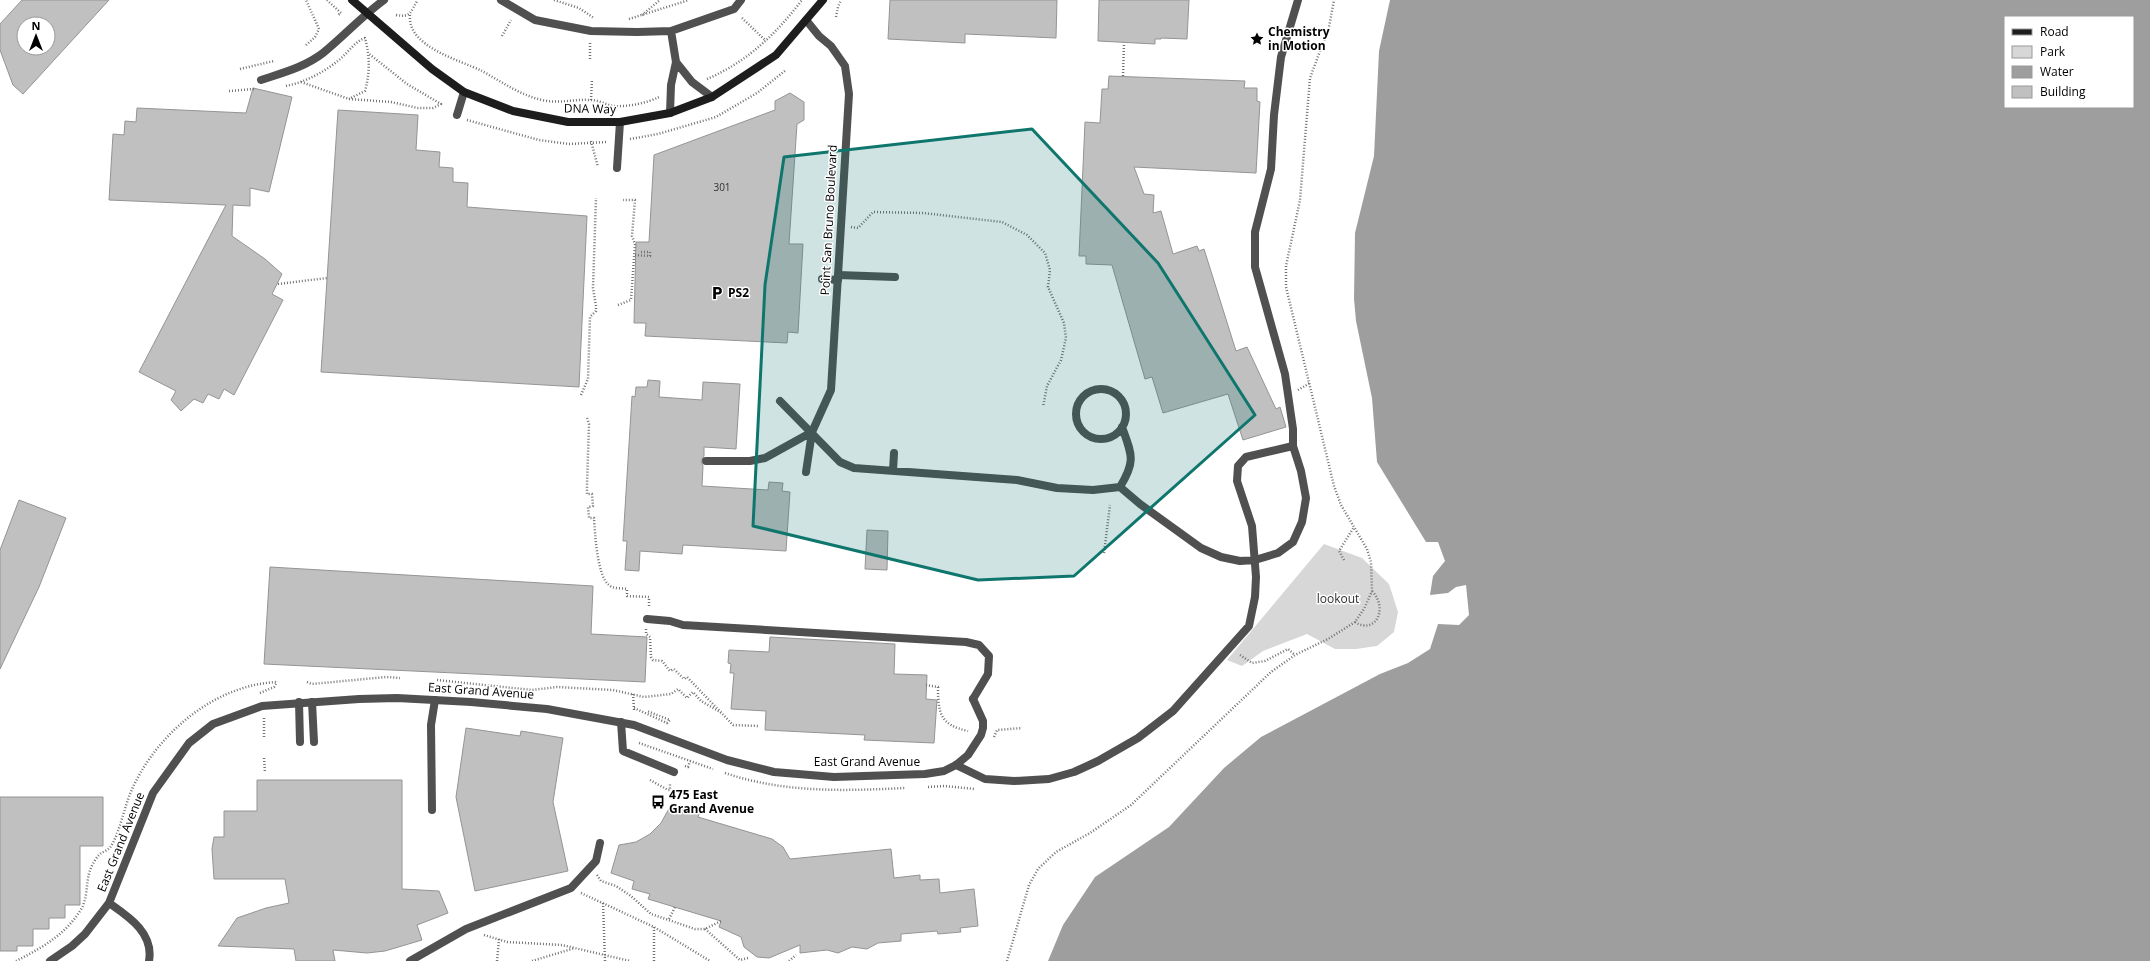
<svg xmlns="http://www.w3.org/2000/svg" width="2150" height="961" font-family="'Open Sans',sans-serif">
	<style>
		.green { fill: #d7d7d7 }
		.water { fill: #9e9e9e; fill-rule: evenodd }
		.building { fill: #c0c0c0; stroke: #949494; fill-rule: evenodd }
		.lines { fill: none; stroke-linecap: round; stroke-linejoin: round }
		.path { stroke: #727272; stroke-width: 2.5; stroke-dasharray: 1 2; stroke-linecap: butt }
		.lane { stroke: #505050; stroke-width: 8 }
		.street { stroke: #505050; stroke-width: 8 }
		.secondary { stroke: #1d1d1d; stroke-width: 8 }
		.marked { fill: #0f766e; fill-opacity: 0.2; stroke: #0f766e; stroke-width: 3; stroke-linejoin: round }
		.labels { text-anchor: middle; stroke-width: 3; stroke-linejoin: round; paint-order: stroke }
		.number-label { font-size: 10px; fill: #303030 }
		.poi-label { font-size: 12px; font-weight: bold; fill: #000; stroke: #fff; text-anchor: start }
		.street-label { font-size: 12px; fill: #000; stroke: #fff }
		.park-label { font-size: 12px; fill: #2e2e2e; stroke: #fff }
	</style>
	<rect width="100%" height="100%" fill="#fff"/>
	<path class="green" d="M 1324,544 L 1362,558 L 1389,584 L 1398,612 L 1394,632 L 1377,646 L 1356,649 L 1335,649 L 1307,634 L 1263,651 L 1242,666 L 1227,660 Z"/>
	<path class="water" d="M 1390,0 L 2150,0 L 2150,961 L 1048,961 L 1063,925 L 1095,877 L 1169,827 L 1224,768 L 1261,737 L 1380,674 L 1408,663 L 1430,649 L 1438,624 L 1459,625 L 1469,615 L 1466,585 L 1456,587 L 1448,593 L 1430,595 L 1433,576 L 1445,561 L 1438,542 L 1426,542 L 1377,462 L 1372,398 L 1356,321 L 1354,299 L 1355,233 L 1374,156 L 1379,51 ZM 2005,17 L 2133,17 L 2133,107 L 2005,107 Z"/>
	<path class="building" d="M 22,0 L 109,0 L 23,94 L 13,85 L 0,50 L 0,24 ZM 24,24 L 48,24 L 48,48 L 24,48 Z
		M 890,0 L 1057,0 L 1056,38 L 965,34 L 965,43 L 888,39 Z
		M 1099,0 L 1189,0 L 1187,39 L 1161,38 L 1161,39 L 1155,39 L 1155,44 L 1098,41 Z
		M 1109,76 L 1245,81 L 1244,88 L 1257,88 L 1257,101 L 1260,102 L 1256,173 L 1134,167 L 1144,194 L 1154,195 L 1153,213 L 1161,211 L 1173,254 L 1197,246 L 1199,251 L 1204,249 L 1236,351 L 1247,347 L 1276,409 L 1280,407 L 1286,427 L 1243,440 L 1228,394 L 1163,413 L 1152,377 L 1145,379 L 1112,265 L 1086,264 L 1086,256 L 1079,256 L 1085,122 L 1100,123 L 1102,89 L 1108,89 Z
		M 253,88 L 292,97 L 269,192 L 250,188 L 250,206 L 233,205 L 232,236 L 265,259 L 282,274 L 272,294 L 283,300 L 234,395 L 224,389 L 219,399 L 208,394 L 203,403 L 194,399 L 181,411 L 171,400 L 176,391 L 139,372 L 226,205 L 109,200 L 113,134 L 124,135 L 125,121 L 136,122 L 137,108 L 246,113 Z
		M 790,93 L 804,102 L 804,120 L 797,124 L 789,244 L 803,244 L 798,333 L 788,332 L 787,343 L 645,336 L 646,323 L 634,323 L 636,242 L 649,242 L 654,155 L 775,110 L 775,101 Z
		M 338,110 L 418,115 L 416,150 L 440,152 L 439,167 L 453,168 L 453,182 L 468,183 L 467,207 L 587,216 L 579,387 L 321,372 Z
		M 648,380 L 660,381 L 659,397 L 702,400 L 703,382 L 740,384 L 736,449 L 704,447 L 704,456 L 701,461 L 703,466 L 702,486 L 768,490 L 769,482 L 783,483 L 782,491 L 790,492 L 786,551 L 683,545 L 682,554 L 640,551 L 639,571 L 625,570 L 627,541 L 623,541 L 632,396 L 635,397 L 636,387 L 647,387 Z
		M 19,500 L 66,518 L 39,587 L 0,669 L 0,550 Z
		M 867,530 L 888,531 L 887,570 L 865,569 Z
		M 270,567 L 593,586 L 591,634 L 647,637 L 645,682 L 264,664 Z
		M 770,637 L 895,644 L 894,674 L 927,675 L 926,699 L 937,700 L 934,743 L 864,740 L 865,735 L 765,730 L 766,711 L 731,709 L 734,673 L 730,673 L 731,664 L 728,663 L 729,650 L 769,652 Z
		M 466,728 L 520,736 L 521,731 L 563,738 L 553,802 L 568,871 L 475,891 L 456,797 Z
		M 257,780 L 402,780 L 402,889 L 439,891 L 448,913 L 417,925 L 422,940 L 385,951 L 367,953 L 333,950 L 335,961 L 296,961 L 294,949 L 218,946 L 237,918 L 266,908 L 289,903 L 285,879 L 214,879 L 212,849 L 214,837 L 224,837 L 224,811 L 257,811 Z
		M 0,797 L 103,797 L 103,846 L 80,846 L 80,905 L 65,905 L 65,918 L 49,918 L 49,929 L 33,929 L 33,946 L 17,946 L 17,951 L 0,951 Z
		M 671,805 L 699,814 L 698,817 L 772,839 L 783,847 L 790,859 L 891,849 L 894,878 L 920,875 L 920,880 L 939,879 L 940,893 L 974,889 L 978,926 L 960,928 L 961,932 L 938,934 L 937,931 L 901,934 L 901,941 L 878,943 L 867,949 L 852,947 L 838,953 L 827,950 L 800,953 L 800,945 L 769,958 L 757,957 L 744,947 L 741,937 L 719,927 L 721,921 L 648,899 L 650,894 L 632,889 L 634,881 L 611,873 L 619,845 L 636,842 L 650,834 L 661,823 Z"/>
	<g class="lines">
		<path class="path" d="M 327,0 L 341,13 L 338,15
			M 554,0 L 579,8 L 594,18
			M 396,15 C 412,18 410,11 418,0
			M 410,15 C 407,47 460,60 482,71 C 502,82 520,95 542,100 C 559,104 574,99 591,100 C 599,100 606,105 614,106 C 628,107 647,103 659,97
			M 642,15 L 660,0
			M 836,17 L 838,7 L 841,0
			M 742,18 L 766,41
			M 629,19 L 689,0
			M 502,36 L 511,20
			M 590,43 L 590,60
			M 306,45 L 315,37 L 319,29 L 306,0
			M 240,69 L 274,61
			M 1123,76 L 1124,43
			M 707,79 C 747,62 776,34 802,0
			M 301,82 L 349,99 L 391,102 L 418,108 L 433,108 L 441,104 L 407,84 L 368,53
			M 286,86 C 306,82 324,72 339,60 C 348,53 354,42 365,38 C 370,56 370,73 365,91 L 349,99
			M 229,91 L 254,89
			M 591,100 L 592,80
			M 467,120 L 539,140 L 569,144 L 607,142
			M 630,139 L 658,134 L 716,117 L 757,93 L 786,70
			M 591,141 L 598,167
			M 851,227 L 858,228 L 873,212 L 923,213 L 1002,222 L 1027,235 L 1045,253 L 1050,270 L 1048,287 L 1064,323 L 1066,338 L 1061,360 L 1047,386 L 1043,407
			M 635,255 L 650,256 L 650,252 L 639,252
			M 278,284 L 327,278
			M 618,305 L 631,300 L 635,244 L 632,236 L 635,200 L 623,200
			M 1298,390 L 1310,383
			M 581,395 L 588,379 L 590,317 L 596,311 L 596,306 L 593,288 L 596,198
			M 587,418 L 589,424 L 587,485 L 587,494 L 592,494 L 593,506 L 588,507 L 589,518 L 594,518 C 595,533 597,576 609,585 C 613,589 621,588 627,589 L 627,596 L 649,597 L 649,606
			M 1104,553 L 1110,505
			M 1344,560 L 1339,551 L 1354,527
			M 1355,622 C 1375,635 1389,609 1372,591
			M 646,629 L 646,634 L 650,637 L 651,657 L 653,660 L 662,661 L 670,671 L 674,669 L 684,679 L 687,677 L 733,725 L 758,726
			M 1240,655 L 1252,663 L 1265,661 L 1288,649 L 1295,655
			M 437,680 L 532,690 L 557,687 L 613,690 L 644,697 L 671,694 L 678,689 L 687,698 L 693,692 L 701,701 L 722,713
			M 307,682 L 312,684 L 386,677 L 400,678
			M 926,685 L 938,687 C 938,713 940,725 968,731
			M 260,693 L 274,687 L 277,682
			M 633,694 L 634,710
			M 634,708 L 667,723 L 670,720 L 647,711
			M 264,718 L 264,737
			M 994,737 L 997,730 L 1022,728
			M 639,743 L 713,769
			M 264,758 L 265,773
			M 685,766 L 688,767 L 690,761
			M 725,773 C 784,793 844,791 905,788
			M 650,780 L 668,790 L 670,790 L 670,783
			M 928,787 L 944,786 L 975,789
			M 597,875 L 601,881 L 616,886 L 631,896 L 651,914 L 695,929 L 705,929 L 721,921
			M 581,893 L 654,927 L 710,961
			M 603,903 L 605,961
			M 669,919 L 675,907
			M 705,929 L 740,960 L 748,958
			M 484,935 L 507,942 L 562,945 L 630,961
			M 16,961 C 40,949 65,935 80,911 C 89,898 85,881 91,868 C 93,863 96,858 99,855 C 103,851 108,851 111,846 C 119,834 124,809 130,794 C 154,736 213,685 277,682
			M 497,961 L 499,939
			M 532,961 L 575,948
			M 654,961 L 654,927
			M 789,961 L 796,955
			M 1007,961 L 1029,885 L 1038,869 L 1056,852 L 1090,833 L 1131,805 L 1271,672 L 1295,655 L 1328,639 L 1355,622 L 1364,609 L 1372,591 L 1371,562 L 1367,549 L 1341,505 L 1334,486 L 1286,287 L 1286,266 L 1300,200 L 1310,78 L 1329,27 L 1334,0"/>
		<path class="lane" d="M 501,0 L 535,20 L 591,31 L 637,32 L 671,31 L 734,9 L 741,0
			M 676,62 L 692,82 L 712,97
			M 261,80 C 282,73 305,67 323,53 C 344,36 362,16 384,0
			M 670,113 L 671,85 L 676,62 L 671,31
			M 457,115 L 464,92
			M 617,168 L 620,122
			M 838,275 L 895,277
			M 822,279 L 838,280
			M1076 414a25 25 0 1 1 50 0a25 25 0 1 1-50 0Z
			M 780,401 L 840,462 L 854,468 L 1017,480 L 1057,488 L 1093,490 L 1120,487 L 1140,504 L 1201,548 L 1221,557 L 1240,561 L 1255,560 L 1278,553 L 1293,542 L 1302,522 L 1306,498 L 1301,471 L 1293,446 L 1293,429 L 1285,374 L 1255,267 L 1255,232 L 1271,169 L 1274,115 L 1281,57 L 1298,0
			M 706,461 L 750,461 L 765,458 L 812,432
			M 893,471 L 894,453
			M 806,472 L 812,432
			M 1120,487 C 1136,461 1132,455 1122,427
			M 647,619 L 670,621 L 683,625 L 966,642 L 979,645 L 989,656 L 988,674 L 973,699
			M 299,702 L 300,742
			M 312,702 L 314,742
			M 621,722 L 623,751 L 674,772
			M 956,765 L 985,779 L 1014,781 L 1049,779 L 1074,772 L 1098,761 L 1138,738 L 1173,711 L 1249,626 L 1255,597 L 1256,577 L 1252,526 L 1237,481 L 1238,466 L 1246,457 L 1293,446
			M 432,810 L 431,725 L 435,700"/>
		<path class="street" d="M 806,20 L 819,36 L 831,46 L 845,66 L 849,94 L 831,390 L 812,432
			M 109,903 C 129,917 154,933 149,961
			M 50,961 L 72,946 L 85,934 L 109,903 L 153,793 L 189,743 L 213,724 L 262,706 L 359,699 L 397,698 L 471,702 L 547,709 L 634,725 L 727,760 L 774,772 L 834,777 L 925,774 L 944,771 L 956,765 L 968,755 L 981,735 L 983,728 L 983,721 L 973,699
			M 410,961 L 466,929 L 571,888 L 596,861 L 600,843"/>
		<path class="secondary" d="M 352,0 L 432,69 L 464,92 L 513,111 L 568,122 L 620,122 L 670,113 L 712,97 L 776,55 L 823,0"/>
	</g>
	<path class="marked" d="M 1032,129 L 1158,263 L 1255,415 L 1074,576 L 978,580 L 753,526 L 765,285 L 784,157 Z"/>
	<defs>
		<g id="sight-bare" transform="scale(1.08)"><path d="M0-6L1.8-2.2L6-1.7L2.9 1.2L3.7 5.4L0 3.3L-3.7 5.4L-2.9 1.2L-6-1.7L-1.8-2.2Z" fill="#000" stroke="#fff" stroke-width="2.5" paint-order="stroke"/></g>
		<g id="parking-bare" transform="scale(1.08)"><path d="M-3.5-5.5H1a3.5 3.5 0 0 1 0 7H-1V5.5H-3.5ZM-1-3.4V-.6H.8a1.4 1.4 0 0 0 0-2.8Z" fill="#000" stroke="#fff" stroke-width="2.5" paint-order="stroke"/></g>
		<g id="bus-bare" transform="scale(1.08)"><path d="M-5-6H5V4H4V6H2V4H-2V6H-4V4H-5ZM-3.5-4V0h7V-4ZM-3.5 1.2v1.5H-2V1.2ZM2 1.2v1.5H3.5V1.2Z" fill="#000" stroke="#fff" stroke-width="2.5" paint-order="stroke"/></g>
	</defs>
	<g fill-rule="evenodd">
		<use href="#sight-bare" x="1257" y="39"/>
		<use href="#parking-bare" x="717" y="293"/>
		<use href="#bus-bare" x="658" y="802"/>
	</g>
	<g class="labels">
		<g class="number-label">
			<text x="722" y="191">301</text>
		</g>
		<g class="poi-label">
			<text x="1268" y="36">Chemistry<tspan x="1268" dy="14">in Motion</tspan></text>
			<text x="728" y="297">PS2</text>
			<text x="669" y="799">475 East<tspan x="669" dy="14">Grand Avenue</tspan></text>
		</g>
		<g class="street-label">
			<text transform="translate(590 109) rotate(1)" y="4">DNA Way</text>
			<text transform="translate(829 220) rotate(-87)" y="4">Point San Bruno Boulevard</text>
			<text transform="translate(481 691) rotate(4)" y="4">East Grand Avenue</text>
			<text x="867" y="766">East Grand Avenue</text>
			<text transform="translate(121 842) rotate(-68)" y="4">East Grand Avenue</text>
		</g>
		<g class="park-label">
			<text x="1338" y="603">lookout</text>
		</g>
	</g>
	<rect x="2004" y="16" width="130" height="92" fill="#ffffff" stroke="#999999"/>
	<rect x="2012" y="29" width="20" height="6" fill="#1d1d1d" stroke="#999999"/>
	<text x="2040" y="36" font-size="12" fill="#000000">Road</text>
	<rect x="2012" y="46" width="20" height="12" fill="#d7d7d7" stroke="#999999"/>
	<text x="2040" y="56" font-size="12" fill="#000000">Park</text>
	<rect x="2012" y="66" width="20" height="12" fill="#9e9e9e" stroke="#999999"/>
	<text x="2040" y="76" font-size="12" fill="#000000">Water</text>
	<rect x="2012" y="86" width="20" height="12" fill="#c0c0c0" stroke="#999999"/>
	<text x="2040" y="96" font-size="12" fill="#000000">Building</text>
	<g transform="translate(36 36)"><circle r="19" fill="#ffffff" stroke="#999999"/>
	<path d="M0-3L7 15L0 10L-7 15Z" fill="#000000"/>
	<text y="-6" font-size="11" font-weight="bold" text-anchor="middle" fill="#000000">N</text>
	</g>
</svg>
